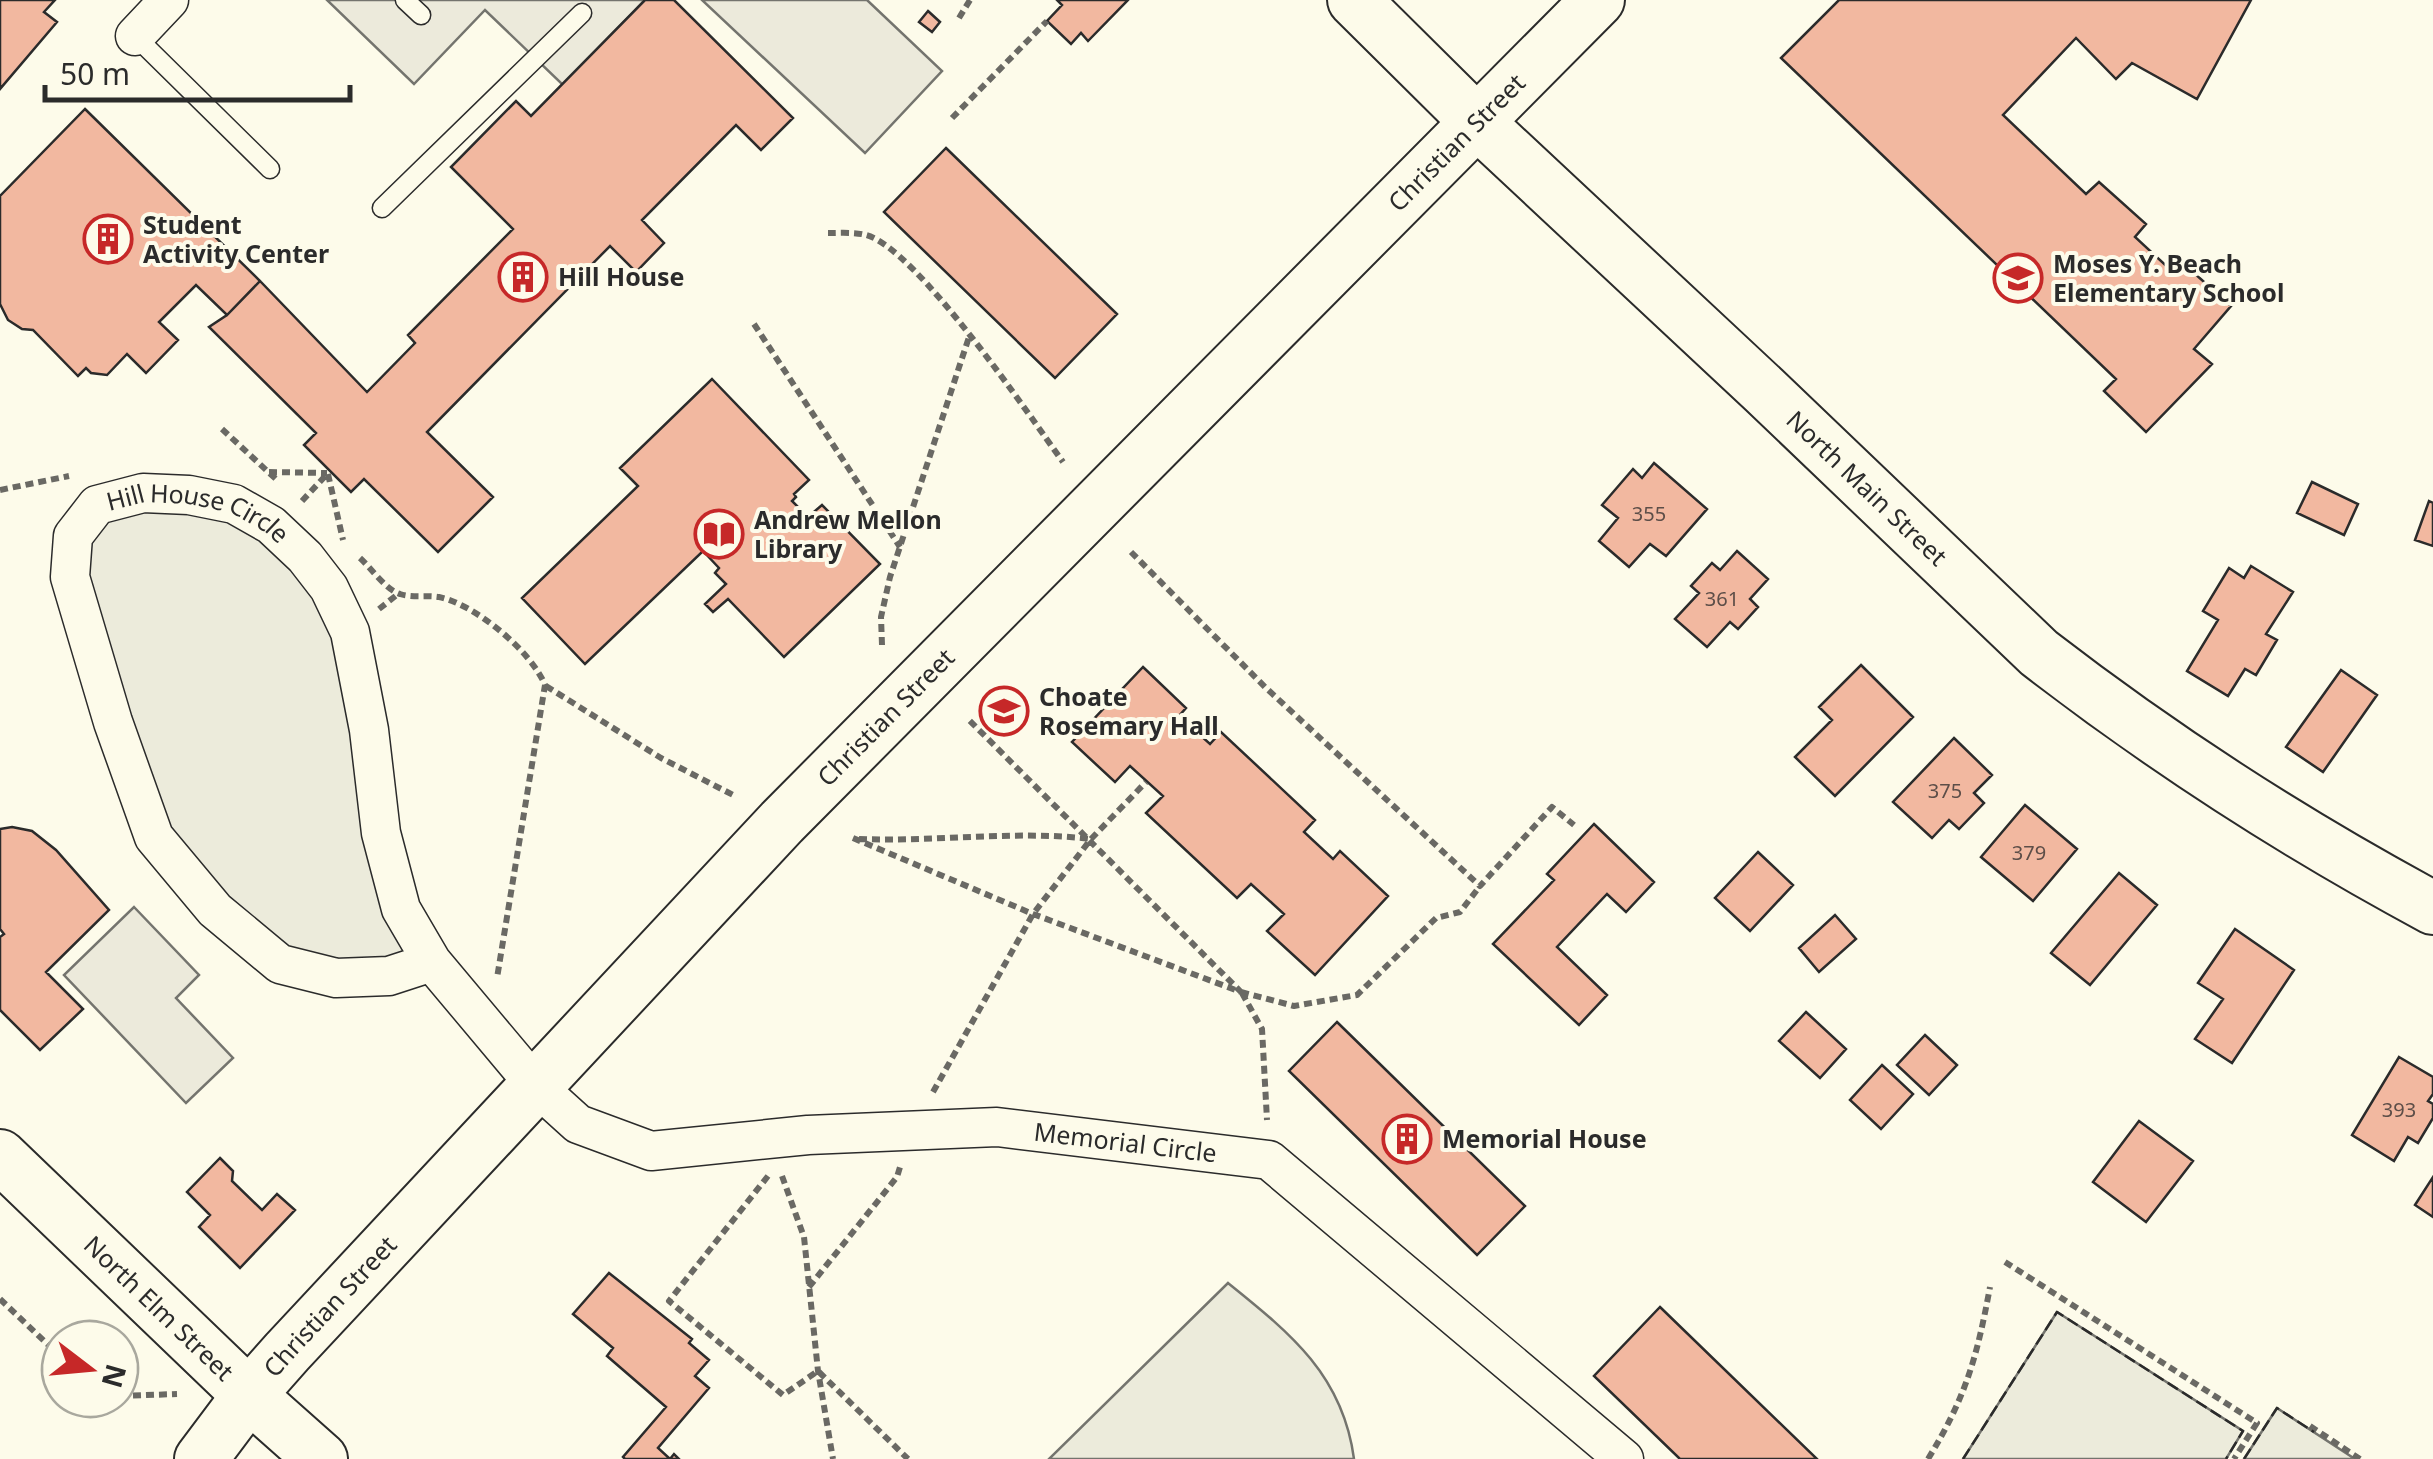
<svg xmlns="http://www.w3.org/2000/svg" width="2433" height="1459" font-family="'Noto Sans',sans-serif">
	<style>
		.green { fill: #ecebdb; stroke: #74746e; stroke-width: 2.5 }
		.parking { fill: #eceadb; stroke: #74746e; stroke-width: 2.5 }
		.building { fill: #f2b8a0; stroke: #2b2b2b; stroke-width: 2.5 }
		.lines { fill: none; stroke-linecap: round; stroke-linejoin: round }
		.lane-casing { stroke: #2b2b2b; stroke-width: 21 }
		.street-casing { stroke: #2b2b2b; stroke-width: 41 }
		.secondary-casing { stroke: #2b2b2b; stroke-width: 56 }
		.path { stroke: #6a6964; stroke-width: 6; stroke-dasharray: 8 5; stroke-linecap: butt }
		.lane { stroke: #fdfbea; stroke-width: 18 }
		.street { stroke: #fdfbea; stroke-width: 38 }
		.secondary { stroke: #fdfbea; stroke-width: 52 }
		.fence { stroke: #2b2b2b; stroke-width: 2.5; stroke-dasharray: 12 5; stroke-linecap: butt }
		.labels { text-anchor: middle; stroke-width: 8; stroke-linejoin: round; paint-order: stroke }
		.number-label { font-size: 20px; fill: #5d4e48 }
		.street-label { font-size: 25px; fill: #2b2b2b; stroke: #fdfbea }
		.poi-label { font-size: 25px; font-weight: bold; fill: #2b2b2b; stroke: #fdfbea; text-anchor: start }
	</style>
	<rect width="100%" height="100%" fill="#fdfbea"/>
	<path class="green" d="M 171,494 L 271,525 L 356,664 L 417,967 L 280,964 L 154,837 L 73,536 Z
		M 1228,1283 C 1290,1333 1343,1375 1354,1459 L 1049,1459 Z
		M 2057,1312 L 2243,1431 L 2226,1459 L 1963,1459 Z
		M 2277,1408 L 2355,1459 L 2244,1459 Z"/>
	<path class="parking" d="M 327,0 L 645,0 L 563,85 L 485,10 L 414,84 Z
		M 702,0 L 867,0 L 942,71 L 865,153 Z
		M 134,907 L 199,975 L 176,998 L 233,1058 L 186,1103 L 64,975 Z"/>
	<path class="building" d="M 0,0 L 55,0 L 44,12 L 57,22 L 0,89 Z
		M 645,0 L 674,0 L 793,118 L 761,150 L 736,125 L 642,220 L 664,243 L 636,272 L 610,246 L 427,432 L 493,497 L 438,552 L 364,479 L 351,492 L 304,445 L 316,433 L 209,327 L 227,315 L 260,281 L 367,392 L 415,343 L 408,335 L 513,229 L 451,167 L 516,101 L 531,116 Z
		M 1057,0 L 1128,0 L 1088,41 L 1081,33 L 1071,44 L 1047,21 L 1062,5 Z
		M 1839,0 L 2251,0 L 2197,99 L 2132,63 L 2116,79 L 2076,38 L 2003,115 L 2086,194 L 2099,182 L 2146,224 L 2135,237 L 2174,273 L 2184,264 L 2231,306 L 2194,349 L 2212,364 L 2146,432 L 2104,391 L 2116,379 L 1781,58 Z
		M 928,11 L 940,22 L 932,32 L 919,22 Z
		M 85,109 L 260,281 L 227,315 L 196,285 L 159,322 L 178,340 L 146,373 L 127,354 L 107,375 L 91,373 L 86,368 L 78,376 L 33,330 L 22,329 L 8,320 L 0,304 L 0,196 Z
		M 946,148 L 1117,314 L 1055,378 L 884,212 Z
		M 712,379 L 809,480 L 794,494 L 796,497 L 792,501 L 808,517 L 822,505 L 880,564 L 784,657 L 728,599 L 713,612 L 705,604 L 726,584 L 715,573 L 719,568 L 703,551 L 585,664 L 522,598 L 638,486 L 620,468 Z
		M 1654,463 L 1707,509 L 1666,556 L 1650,544 L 1629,567 L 1599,541 L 1618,518 L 1602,505 L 1633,469 L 1642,478 Z
		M 2312,482 L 2358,504 L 2344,535 L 2297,513 Z
		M 2429,501 L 2433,503 L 2433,546 L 2415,540 Z
		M 1737,551 L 1768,579 L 1750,599 L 1758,607 L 1738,629 L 1730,622 L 1707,647 L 1675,619 L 1699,593 L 1691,586 L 1712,563 L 1720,570 Z
		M 2251,566 L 2293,592 L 2266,634 L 2277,640 L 2256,675 L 2245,669 L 2228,696 L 2187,671 L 2218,620 L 2203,611 L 2229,568 L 2244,578 Z
		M 1861,665 L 1913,717 L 1835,796 L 1795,757 L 1832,720 L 1819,707 Z
		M 1143,667 L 1186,708 L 1179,716 L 1210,744 L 1221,732 L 1315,820 L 1304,832 L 1333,859 L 1340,851 L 1388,896 L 1315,975 L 1267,931 L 1284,914 L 1251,884 L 1237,898 L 1146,813 L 1163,796 L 1130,766 L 1115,782 L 1072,742 Z
		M 2341,670 L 2377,695 L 2323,772 L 2286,747 Z
		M 1954,738 L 1992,775 L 1974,793 L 1984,803 L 1959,829 L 1949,820 L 1932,838 L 1893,802 Z
		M 2025,805 L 2077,849 L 2033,901 L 1981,857 Z
		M 1594,824 L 1654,882 L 1626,912 L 1607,894 L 1557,947 L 1607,995 L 1579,1025 L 1493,944 L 1554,880 L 1547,874 Z
		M 12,827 L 32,831 L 56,850 L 109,910 L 46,972 L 83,1009 L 40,1050 L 0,1010 L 0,937 L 4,934 L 0,929 L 0,829 Z
		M 1758,852 L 1793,885 L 1750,931 L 1715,898 Z
		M 2119,873 L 2157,905 L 2090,985 L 2051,953 Z
		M 1835,915 L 1856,939 L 1819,972 L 1799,948 Z
		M 2235,929 L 2294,970 L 2232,1063 L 2195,1039 L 2223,999 L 2198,983 Z
		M 1806,1012 L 1846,1049 L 1820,1078 L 1779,1041 Z
		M 1337,1022 L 1525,1206 L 1477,1255 L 1289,1071 Z
		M 1925,1035 L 1957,1065 L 1929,1095 L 1897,1065 Z
		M 2399,1057 L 2433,1077 L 2433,1094 L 2428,1101 L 2433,1104 L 2433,1118 L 2418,1143 L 2408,1137 L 2394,1161 L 2352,1135 Z
		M 1882,1065 L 1913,1094 L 1881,1129 L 1850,1100 Z
		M 2139,1121 L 2193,1161 L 2146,1222 L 2093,1182 Z
		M 220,1158 L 233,1171 L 232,1181 L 262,1210 L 277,1194 L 295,1210 L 240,1268 L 199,1227 L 210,1215 L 187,1192 Z
		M 2433,1177 L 2433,1217 L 2415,1205 Z
		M 609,1273 L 692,1339 L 689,1343 L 709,1360 L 695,1376 L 709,1388 L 658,1448 L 670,1459 L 674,1454 L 679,1459 L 625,1459 L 623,1457 L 666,1407 L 607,1356 L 613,1348 L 573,1314 Z
		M 1660,1307 L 1817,1459 L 1680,1459 L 1594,1376 Z"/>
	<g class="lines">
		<g class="lane-casing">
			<path id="lane" d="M 405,0 L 421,15
				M 135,36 L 270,169
				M 382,208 L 582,13"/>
		</g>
		<g class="street-casing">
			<g id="street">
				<path d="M 135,36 L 169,0"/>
				<path id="s1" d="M 432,962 L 389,976 L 336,978 L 280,964 L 215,910 L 154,837 L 113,722 L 70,577 L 73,536 L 97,505 L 143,493 L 189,495 L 234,504 L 271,525 L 305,557 L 329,588 L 350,632 L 369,730 L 381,833 L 401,909 L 432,962 L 536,1086 L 578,1124 L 651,1151 L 808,1135 L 997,1127 L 1269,1160 L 1624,1459"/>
			</g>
		</g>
		<g class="secondary-casing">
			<g id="secondary">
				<path id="s2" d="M 1354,0 L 1477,122 L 1764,390 L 2039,653 C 2162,748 2295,834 2433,908"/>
				<path id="s3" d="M 0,1156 L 249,1395 L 321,1459"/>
				<path id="s4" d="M 201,1459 L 249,1395 L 287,1352 L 782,822 L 1598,0"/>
			</g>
		</g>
		<path class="path" d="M 959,18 L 970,0
			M 952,118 L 1047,21
			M 828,233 C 840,233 855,232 866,235 C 916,248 1029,415 1063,462
			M 754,324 L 900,547
			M 222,429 L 278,481
			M 269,472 L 327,473
			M 328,474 L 343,540
			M 0,490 L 69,476
			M 302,501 L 328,473
			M 1131,552 L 1265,687 L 1480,886 L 1552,807 L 1574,825
			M 360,558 C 371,568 386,590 400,594 C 412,598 427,595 439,597 C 476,605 531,651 545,685 L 497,978
			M 379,609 L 398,594
			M 882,645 L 881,617 L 890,577 L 969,337
			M 546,686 L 661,758 L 735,796
			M 853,838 L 1033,914 L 1241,992 L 967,718
			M 859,839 C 936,842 1016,830 1091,839
			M 1241,992 L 1294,1006 L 1357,995 L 1436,918 L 1460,912 L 1480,886
			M 1242,993 L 1262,1029 L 1267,1120
			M 933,1092 L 1033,914 L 1091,839 L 1146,782
			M 768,1176 L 669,1301 L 783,1395 L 818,1371
			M 782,1176 L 804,1237 L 818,1371 L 833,1459
			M 2005,1262 L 2257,1423 L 2234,1459
			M 809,1287 L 897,1177 L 900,1167
			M 0,1299 L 60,1356
			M 819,1372 L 908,1459
			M 120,1396 L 177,1394
			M 2310,1426 L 2360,1459
			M 1928,1459 C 1966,1397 1977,1357 1990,1287"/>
		<use href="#lane" class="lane"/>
		<use href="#street" class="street"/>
		<use href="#secondary" class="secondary"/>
		<path class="fence" d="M 1963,1459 L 2057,1312 L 2243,1431 L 2226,1459
			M 2244,1459 L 2277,1408 L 2314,1432"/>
	</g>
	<defs>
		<g id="building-ring" transform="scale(2.5)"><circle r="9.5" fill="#fdfbea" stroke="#c62828" stroke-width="1.5"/><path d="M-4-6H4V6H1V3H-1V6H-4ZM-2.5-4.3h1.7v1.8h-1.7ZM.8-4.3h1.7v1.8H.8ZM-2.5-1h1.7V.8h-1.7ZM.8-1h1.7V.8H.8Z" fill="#c62828"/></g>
		<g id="school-ring" transform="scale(2.5)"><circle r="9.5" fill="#fdfbea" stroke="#c62828" stroke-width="1.5"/><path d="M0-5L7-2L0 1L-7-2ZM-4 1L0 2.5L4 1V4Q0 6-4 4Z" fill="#c62828"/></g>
		<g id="library-ring" transform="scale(2.5)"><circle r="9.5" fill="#fdfbea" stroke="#c62828" stroke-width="1.5"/><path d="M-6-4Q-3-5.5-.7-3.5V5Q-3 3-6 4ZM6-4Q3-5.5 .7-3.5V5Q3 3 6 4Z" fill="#c62828"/></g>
		<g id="university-ring" transform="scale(2.5)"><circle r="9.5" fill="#fdfbea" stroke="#c62828" stroke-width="1.5"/><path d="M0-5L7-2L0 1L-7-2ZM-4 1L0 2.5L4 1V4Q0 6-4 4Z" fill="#c62828"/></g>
	</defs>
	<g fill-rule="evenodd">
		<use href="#building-ring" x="108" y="239"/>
		<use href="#building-ring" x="523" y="277"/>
		<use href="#school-ring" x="2018" y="278"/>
		<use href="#library-ring" x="719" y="534"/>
		<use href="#university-ring" x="1004" y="711"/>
		<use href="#building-ring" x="1407" y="1139"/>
	</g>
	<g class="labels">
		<g class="number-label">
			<text x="1649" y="521">355</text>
			<text x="1722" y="606">361</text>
			<text x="1945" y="798">375</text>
			<text x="2029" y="860">379</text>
			<text x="2399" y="1117">393</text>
		</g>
		<g class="street-label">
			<text dy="9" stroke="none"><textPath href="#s4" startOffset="1820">Christian Street</textPath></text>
			<text dy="9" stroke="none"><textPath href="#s2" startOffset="708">North Main Street</textPath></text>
			<text dy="9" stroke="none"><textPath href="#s1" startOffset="795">Hill House Circle</textPath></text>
			<text dy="9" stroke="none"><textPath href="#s4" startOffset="1010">Christian Street</textPath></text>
			<text dy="9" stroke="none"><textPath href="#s1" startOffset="2122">Memorial Circle</textPath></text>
			<text dy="9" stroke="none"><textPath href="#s4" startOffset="200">Christian Street</textPath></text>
			<text dy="9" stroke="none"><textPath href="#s3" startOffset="220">North Elm Street</textPath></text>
		</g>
		<g class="poi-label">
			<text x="143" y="234">Student<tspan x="143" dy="29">Activity Center</tspan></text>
			<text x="2053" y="273">Moses Y. Beach<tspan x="2053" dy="29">Elementary School</tspan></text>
			<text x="558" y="286">Hill House</text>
			<text x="754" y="529">Andrew Mellon<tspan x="754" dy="29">Library</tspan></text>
			<text x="1039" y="706">Choate<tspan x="1039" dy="29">Rosemary Hall</tspan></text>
			<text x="1442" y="1148">Memorial House</text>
		</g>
	</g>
	<g transform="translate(90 1369) rotate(106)"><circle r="48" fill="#fdfbea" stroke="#a9a89e" stroke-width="2.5"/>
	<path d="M0-8L18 38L0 25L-18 38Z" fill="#c62828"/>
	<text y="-15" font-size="28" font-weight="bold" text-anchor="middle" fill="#2b2b2b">N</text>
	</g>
	<path d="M45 85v15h305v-15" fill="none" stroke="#2b2b2b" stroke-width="5"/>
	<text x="60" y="85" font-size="30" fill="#2b2b2b" stroke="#fdfbea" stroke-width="8" paint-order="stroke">50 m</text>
</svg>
